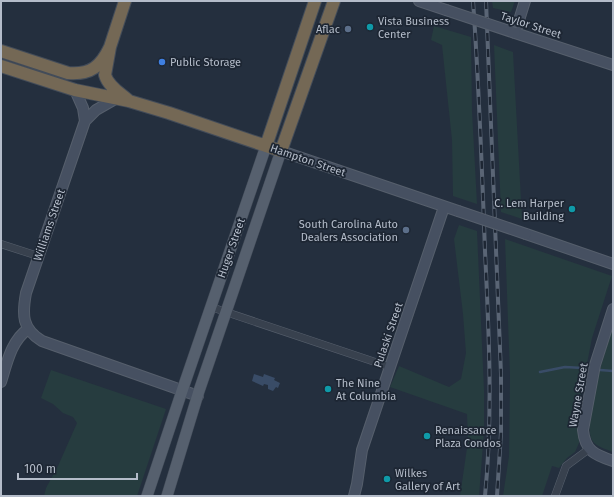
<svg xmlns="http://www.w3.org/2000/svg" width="614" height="497" font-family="'Fira Sans',sans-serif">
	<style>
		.green { fill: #263c3f }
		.water { fill: #394c67 }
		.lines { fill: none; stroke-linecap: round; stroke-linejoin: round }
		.stream { stroke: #394c67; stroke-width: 2.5 }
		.street-casing { stroke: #565f6c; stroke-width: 8 }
		.secondary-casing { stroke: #565f6c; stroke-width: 12 }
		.primary-casing { stroke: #414a57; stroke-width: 12 }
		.highway-casing { stroke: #434c59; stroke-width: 14 }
		.street { stroke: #38414e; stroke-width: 7 }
		.secondary { stroke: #465061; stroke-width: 10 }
		.primary { stroke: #56606e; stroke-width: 11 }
		.highway { stroke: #746855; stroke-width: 12 }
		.rail-casing { stroke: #5a6575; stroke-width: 4 }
		.rail { stroke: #1d2633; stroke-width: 2.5; stroke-dasharray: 8; stroke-linecap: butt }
		.secondary-bridge-casing { stroke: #565f6c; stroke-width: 12; stroke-linecap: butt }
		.secondary-bridge { stroke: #465061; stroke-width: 10 }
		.culture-dot { fill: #0f9aa8; stroke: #1d2633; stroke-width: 1.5 }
		.service-dot { fill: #5c6f8a; stroke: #1d2633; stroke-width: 1.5 }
		.shop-dot { fill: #3f7fe0; stroke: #1d2633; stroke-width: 1.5 }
		.labels { text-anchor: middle; stroke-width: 3.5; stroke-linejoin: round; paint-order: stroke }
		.poi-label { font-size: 11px; fill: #b4bcc9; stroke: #1d2633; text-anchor: start }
		.street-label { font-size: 11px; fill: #b4bcc9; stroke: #1d2633 }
	</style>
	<rect width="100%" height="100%" fill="#242f3e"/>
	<path class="green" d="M 492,1 L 515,1 L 511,12 L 493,8 Z
		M 434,26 L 471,37 L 472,111 L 477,204 L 453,196 L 452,140 L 442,45 L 431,40 Z
		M 494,45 L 513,52 L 522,219 L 501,212 Z
		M 459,225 L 477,231 L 484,390 L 484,431 L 479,496 L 460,496 L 468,441 L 467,414 L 390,387 L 399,366 L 449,387 L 461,379 L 466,353 L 463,314 L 454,239 Z
		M 505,239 L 612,276 L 592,338 L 580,400 L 579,443 L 575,452 L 567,458 L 559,468 L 552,466 L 542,496 L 503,496 L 509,456 L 510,375 Z
		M 613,328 L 613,452 C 606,449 596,447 592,440 C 582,422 606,348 613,328 Z
		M 51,370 L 166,409 L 137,496 L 44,496 L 46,488 L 58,466 L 77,423 L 73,417 L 63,413 L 53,404 L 41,398 Z"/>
	<path class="water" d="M 254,374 L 263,377 L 264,374 L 275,378 L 274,380 L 280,383 L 278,388 L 276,387 L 273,391 L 268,389 L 268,385 L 264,384 L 263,386 L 252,381 Z"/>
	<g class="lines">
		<path class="stream" d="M 600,370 L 613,371
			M 540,372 L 565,367 L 583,368"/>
		<g class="street-casing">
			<path id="street" d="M 1,244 L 38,256
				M 211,307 L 390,367
				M 555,496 L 566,466 L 589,449"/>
		</g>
		<g class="secondary-casing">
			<path id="secondary" d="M 419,1 L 446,10
				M 525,1 L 515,33 L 613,65
				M 75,90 L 83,108 L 85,121
				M 117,98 L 96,110 L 85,121 L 26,293 C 22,315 22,329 42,341 L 198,396
				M 281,151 L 458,211
				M 526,234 L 613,264
				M 613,309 L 595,365 L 583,430 C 585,451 595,455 613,461
				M 1,382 C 7,363 11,341 28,329
				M 354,496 L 357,484 L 362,450 L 444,207"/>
		</g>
		<g class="primary-casing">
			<path id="primary" d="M 147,496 L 182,391 L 266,146
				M 167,496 L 199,391 L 281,151"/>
		</g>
		<g class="highway-casing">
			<path id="highway" d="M 125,1 L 110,47 L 105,75 C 108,86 120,93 128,100
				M 1,51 L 68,73 C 91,75 101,66 110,47
				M 1,66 L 75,90 L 129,101 L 169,113 L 281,151 L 334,1
				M 266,146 L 315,1"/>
		</g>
		<use href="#street" class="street"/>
		<use href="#secondary" class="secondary"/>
		<use href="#primary" class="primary"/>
		<use href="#highway" class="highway"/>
		<g class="rail-casing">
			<path id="rail" d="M 473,1 C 479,84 482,168 485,251 C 489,333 493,415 485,496
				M 486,1 L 501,374 L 501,433 L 497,496"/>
		</g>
		<use href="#rail" class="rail"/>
		<g class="secondary-bridge-casing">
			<path id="secondary-bridge" d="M 446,10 L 515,33
				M 458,211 L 526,234"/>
		</g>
		<use href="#secondary-bridge" class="secondary-bridge"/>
	</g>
	<g class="culture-dot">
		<circle cx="370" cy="27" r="4"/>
		<circle cx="572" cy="209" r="4"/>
		<circle cx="328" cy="389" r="4"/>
		<circle cx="427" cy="436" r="4"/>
		<circle cx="387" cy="479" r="4"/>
	</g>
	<g class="service-dot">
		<circle cx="348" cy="29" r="4"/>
		<circle cx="406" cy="230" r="4"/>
	</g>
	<circle class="shop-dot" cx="162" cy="62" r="4"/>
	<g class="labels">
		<g class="poi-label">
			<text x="378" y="25">Vista Business<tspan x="378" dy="13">Center</tspan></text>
			<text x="340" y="33" text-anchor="end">Aflac</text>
			<text x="170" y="66">Public Storage</text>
			<text x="564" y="207" text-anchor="end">C. Lem Harper<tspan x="564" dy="13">Building</tspan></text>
			<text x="398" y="228" text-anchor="end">South Carolina Auto<tspan x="398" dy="13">Dealers Association</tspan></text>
			<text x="336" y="387">The Nine<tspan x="336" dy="13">At Columbia</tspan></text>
			<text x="435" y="434">Renaissance<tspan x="435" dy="13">Plaza Condos</tspan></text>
			<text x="395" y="477">Wilkes<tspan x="395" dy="13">Gallery of Art</tspan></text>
		</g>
		<g class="street-label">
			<text transform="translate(531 25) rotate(18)" y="4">Taylor Street</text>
			<text transform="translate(308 160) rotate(19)" y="4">Hampton Street</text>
			<text transform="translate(49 225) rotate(-71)" y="4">Williams Street</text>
			<text transform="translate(231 248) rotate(-71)" y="4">Huger Street</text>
			<text transform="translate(388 335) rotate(-71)" y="4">Pulaski Street</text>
			<text transform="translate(578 395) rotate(-80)" y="4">Wayne Street</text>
		</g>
	</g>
	<rect width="614" height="497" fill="none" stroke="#b4bcc9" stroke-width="4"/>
	<path d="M18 473v6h119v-6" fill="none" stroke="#b4bcc9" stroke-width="2"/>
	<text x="24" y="473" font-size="12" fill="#b4bcc9" stroke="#1d2633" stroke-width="3" paint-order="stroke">100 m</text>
</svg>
